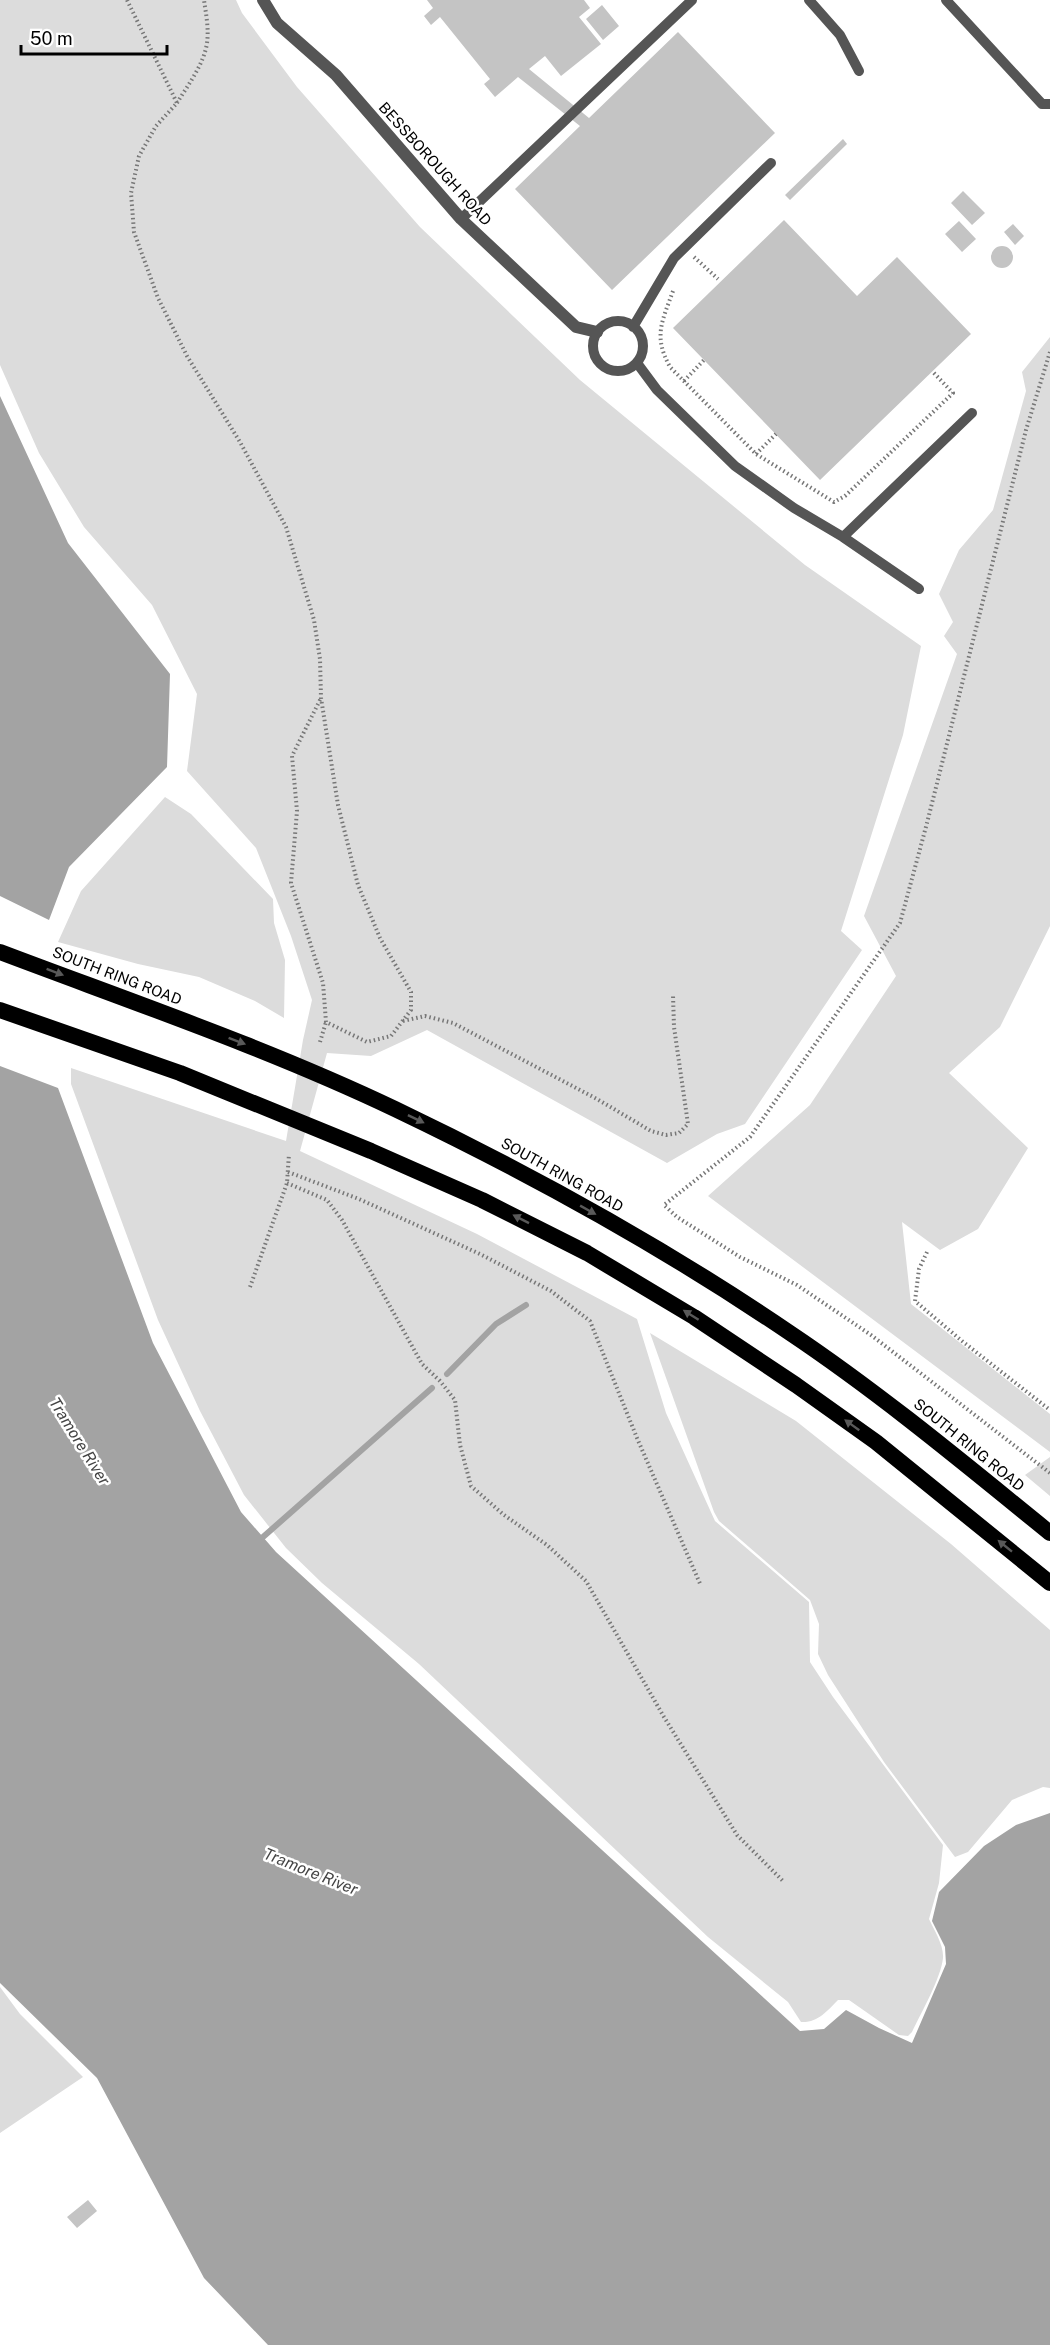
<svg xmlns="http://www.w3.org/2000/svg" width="1050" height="2345" font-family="'Public Sans',sans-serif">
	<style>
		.green { fill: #dcdcdc }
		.water { fill: #a3a3a3 }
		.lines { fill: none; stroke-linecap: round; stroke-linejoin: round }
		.stream { stroke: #a3a3a3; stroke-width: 6 }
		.building { fill: #c4c4c4 }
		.path { stroke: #777; stroke-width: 4; stroke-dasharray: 1.5 3; stroke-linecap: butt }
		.service { stroke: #555; stroke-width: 10 }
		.minor { stroke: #555; stroke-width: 12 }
		.trunk { stroke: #000; stroke-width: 16 }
		.oneway { fill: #595959 }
		.labels { text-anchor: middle; stroke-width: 5; stroke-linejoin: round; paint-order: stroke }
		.street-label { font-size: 15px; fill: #000; stroke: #fff }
		.water-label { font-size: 16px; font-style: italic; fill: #444; stroke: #fff }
	</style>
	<rect width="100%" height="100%" fill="#fff"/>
	<path class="green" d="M 0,0 L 236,0 L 242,13 L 297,87 L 420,227 L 580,380 L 805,565 L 921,646 L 903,735 L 841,931 L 862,950 L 745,1124 L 717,1134 L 667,1163 L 427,1030 L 371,1056 L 327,1053 L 300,1151 L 477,1234 L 637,1319 L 666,1413 L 715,1521 L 809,1602 L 810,1662 L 833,1697 L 943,1845 L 939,1883 L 929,1919 C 934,1930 944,1945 943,1958 C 941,1978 921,2013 912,2032 L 908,2036 L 899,2035 L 849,2000 L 838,2000 C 827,2011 818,2023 801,2022 L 788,2002 L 708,1937 L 419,1664 L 322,1583 L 286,1548 L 244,1495 L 200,1411 L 158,1320 L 71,1084 L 71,1068 L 286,1141 L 303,1040 L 312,1000 L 291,936 L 256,848 L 187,771 L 197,694 L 152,605 L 84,527 L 39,453 L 0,365 Z
		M 1050,337 L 1050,926 L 1000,1027 L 949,1073 L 1028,1148 L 978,1229 L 940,1250 L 902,1222 L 911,1304 L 1050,1414 L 1050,1452 L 708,1196 L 810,1105 L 896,976 L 864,916 L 957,654 L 944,636 L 953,622 L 939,594 L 959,550 L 993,510 L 1026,391 L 1022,372 Z
		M 165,797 L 191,814 L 273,899 L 274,923 L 285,960 L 284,1018 L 255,1001 L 199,977 L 138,964 L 58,942 L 81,891 Z
		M 650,1333 L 796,1421 L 951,1544 L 1050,1630 L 1050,1788 L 1043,1787 L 1012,1800 L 968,1852 L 955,1857 L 884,1762 L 828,1675 L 818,1654 L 819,1624 L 810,1600 L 719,1521 L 714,1512 Z
		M 1050,1457 L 1050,1496 L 1025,1475 Z
		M 0,1987 L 20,2014 L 83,2077 L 0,2133 Z"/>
	<path class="water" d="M 0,396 L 68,543 L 170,674 L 167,767 L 69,867 L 49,920 L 0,896 Z
		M 0,1066 L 58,1088 L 153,1343 L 241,1512 L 276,1552 L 800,2031 L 824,2029 L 846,2010 L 879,2028 L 912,2043 L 946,1964 L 945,1947 L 932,1921 L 939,1892 L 984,1846 L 1016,1825 L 1050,1813 L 1050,2345 L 268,2345 L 204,2278 L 97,2078 L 0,1983 Z"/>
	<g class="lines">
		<path class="stream" d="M 447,1374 L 496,1324 L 526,1305
			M 263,1537 L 432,1388"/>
	</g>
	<path class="building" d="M 427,0 L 584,0 L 590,8 L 579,17 L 601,44 L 561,76 L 545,56 L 529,69 L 589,118 L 678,32 L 775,133 L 612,290 L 515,189 L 580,126 L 518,77 L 495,97 L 484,84 L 490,79 L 440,17 L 431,25 L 424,16 L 433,8 Z
		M 602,5 L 619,26 L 603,40 L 586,19 Z
		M 843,139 L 847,144 L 790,200 L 785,195 Z
		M 963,191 L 985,213 L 972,225 L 951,203 Z
		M 784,220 L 857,296 L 897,257 L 971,334 L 820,480 L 673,328 Z
		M 959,221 L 976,239 L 962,252 L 945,234 Z
		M 1013,224 L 1024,236 L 1015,245 L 1004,232 Z
		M991 257a11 11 0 1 1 22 0a11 11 0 1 1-22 0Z
		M 88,2200 L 97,2211 L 77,2228 L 67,2217 Z"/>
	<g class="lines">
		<path class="path" d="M 127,0 L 177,103 L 156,126 L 139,156 L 131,193 L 134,232 L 158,298 L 187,356 L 240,442 L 286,527 L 314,620 L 320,659 L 321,698 L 338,805 L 358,885 L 380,938 L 411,992 L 411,1010 L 391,1036 L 367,1042 L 326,1022 L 323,983 L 291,883 L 297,811 L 292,756 L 321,698
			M 177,103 C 188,85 204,64 207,43 C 209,29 206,14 204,0
			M 694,257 L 718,279
			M 673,291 C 662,322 653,336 670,367 L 756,454 L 834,502 L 845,496 L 953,393 L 932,371
			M 1050,352 L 1026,430 L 927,823 L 900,923 L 750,1137 L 664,1205 L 677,1217 L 740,1257 L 797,1285 L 871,1335 L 1050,1473
			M 684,381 L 704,360
			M 756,454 L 776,434
			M 403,1021 L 425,1016 L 453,1023 L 597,1099 L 651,1131 L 666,1135 L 679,1133 L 688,1124 L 674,1027 L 673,995
			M 320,1042 L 326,1022
			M 288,1172 L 359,1199 L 480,1254 L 551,1291 L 590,1321 L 637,1438 L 701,1586
			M 287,1183 L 327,1200 L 342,1220 L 422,1364 L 440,1381 L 455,1400 L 460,1445 L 471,1486 L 504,1515 L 547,1545 L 586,1581 L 664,1717 L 737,1835 L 783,1881
			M 927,1252 L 919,1269 L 915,1301 L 962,1341 L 1050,1410
			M 250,1287 L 287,1183 L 289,1154"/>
		<path class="service" d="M 809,0 L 840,35 L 859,71
			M 946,0 L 1042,104 L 1050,104
			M 461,219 L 692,0
			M593 346a25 25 0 1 1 50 0a25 25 0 1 1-50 0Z
			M 633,327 L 674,258 L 771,163
			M 637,363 L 657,390 L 735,466 L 794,508 L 843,537 L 919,589
			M 843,537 L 972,413"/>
		<path class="minor" d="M 263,0 L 277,23 L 336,75 L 461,219 L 576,327 L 597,332"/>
		<path class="trunk" d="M 0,952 C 132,1002 267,1048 395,1109 C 531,1174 665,1248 790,1333 C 881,1394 965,1464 1050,1533
			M 0,1010 L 180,1073 L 371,1151 L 482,1200 L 587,1253 L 694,1317 L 796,1385 L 876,1442 L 1050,1583"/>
	</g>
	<defs><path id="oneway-solid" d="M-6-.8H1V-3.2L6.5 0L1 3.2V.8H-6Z" transform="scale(1.5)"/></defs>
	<g class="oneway">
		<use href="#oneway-solid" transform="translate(55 972) rotate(21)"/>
		<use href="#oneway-solid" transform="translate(237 1041) rotate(21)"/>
		<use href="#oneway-solid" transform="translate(416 1119) rotate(26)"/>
		<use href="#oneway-solid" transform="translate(588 1210) rotate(29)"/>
		<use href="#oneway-solid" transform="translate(521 1219) rotate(-153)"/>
		<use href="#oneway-solid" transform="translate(691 1315) rotate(-148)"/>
		<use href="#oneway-solid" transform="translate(852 1425) rotate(-144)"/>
		<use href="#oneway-solid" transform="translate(1005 1546) rotate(-141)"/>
	</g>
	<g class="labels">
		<g class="street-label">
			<text transform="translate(435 164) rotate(48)" y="5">BESSBOROUGH ROAD</text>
			<text transform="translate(117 976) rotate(21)" y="5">SOUTH RING ROAD</text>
			<text transform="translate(562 1175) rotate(29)" y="5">SOUTH RING ROAD</text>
			<text transform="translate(969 1445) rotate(39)" y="5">SOUTH RING ROAD</text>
		</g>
		<g class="water-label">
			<text transform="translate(80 1441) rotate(58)" y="6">Tramore River</text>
			<text transform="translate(311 1871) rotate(22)" y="6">Tramore River</text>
		</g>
	</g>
	<path d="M21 45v9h146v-9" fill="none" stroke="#000000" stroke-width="3"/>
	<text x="30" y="45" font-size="18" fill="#000000" stroke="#ffffff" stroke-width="4.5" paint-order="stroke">50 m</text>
</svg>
